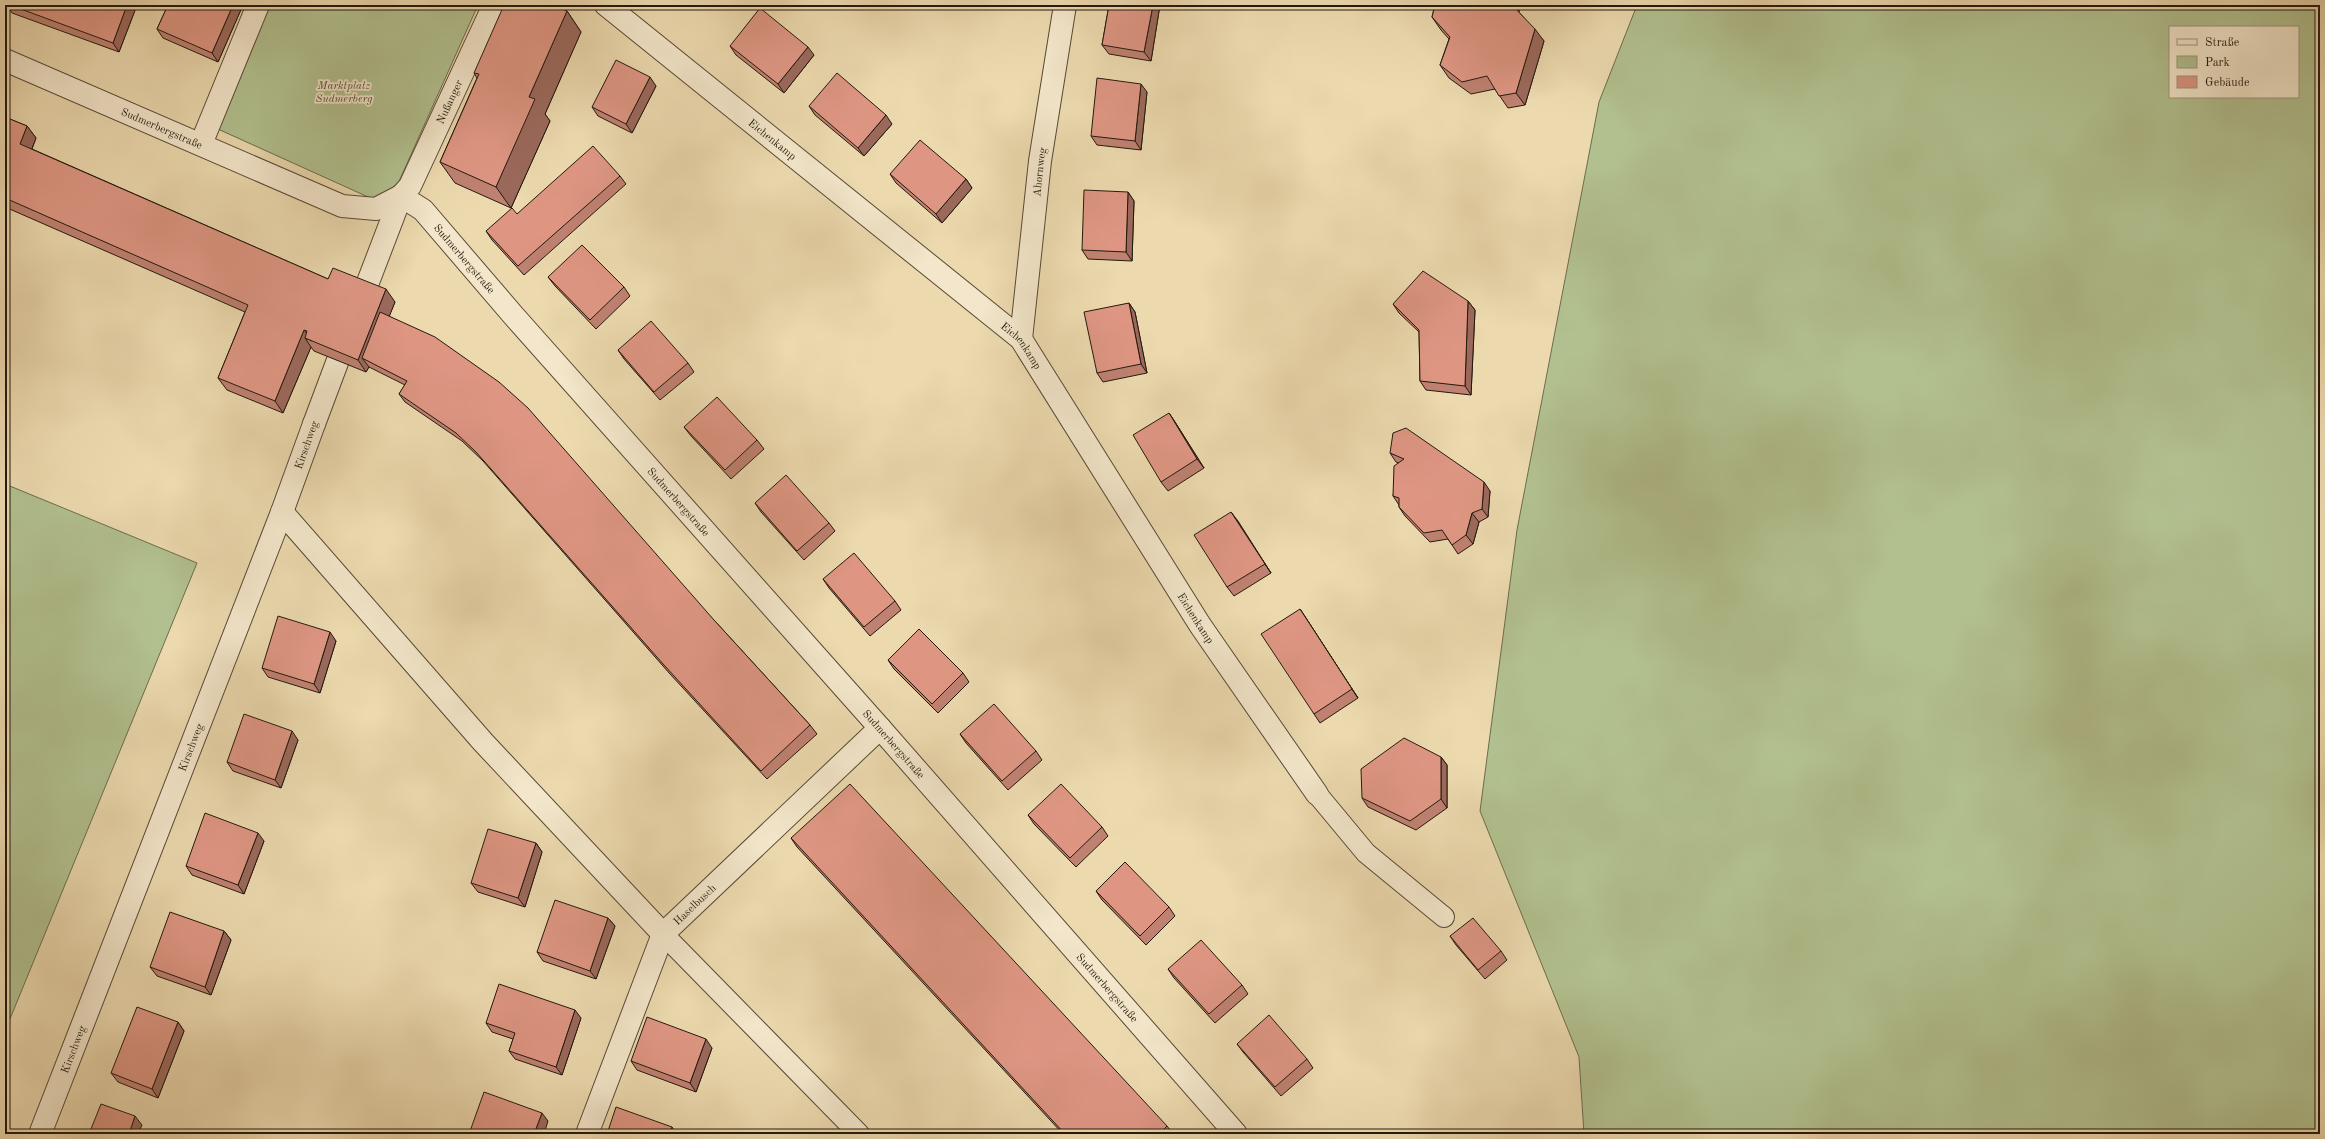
<svg xmlns="http://www.w3.org/2000/svg" width="2325" height="1139" font-family="'Old Standard TT',serif">
	<style>
		.green { fill: #b2c08f; stroke: #6b6c4e; fill-rule: evenodd }
		.lines { fill: none; stroke-linecap: round; stroke-linejoin: round }
		.service-casing { stroke: #564935; stroke-width: 22 }
		.pedestrian-casing { stroke: #564935; stroke-width: 24 }
		.minor-casing { stroke: #564935; stroke-width: 24 }
		.service { stroke: #f3e6ca; stroke-width: 20 }
		.pedestrian { stroke: #f3e6ca; stroke-width: 22 }
		.minor { stroke: #f3e6ca; stroke-width: 22 }
		.wall { fill: #bf8171; stroke: #24190d }
		.shaded-wall { fill: #9b695c; stroke: #24190d }
		.building { fill: #de9683; stroke: #24190d }
		.labels { text-anchor: middle; stroke-width: 3.5; stroke-linejoin: round; paint-order: stroke }
		.park-label { font-size: 11px; font-style: italic; fill: #4f4b34; stroke: #f3e6ca }
		.street-label { font-size: 11px; fill: #24190d; stroke: #f3e6ca }
	</style>
	<rect width="100%" height="100%" fill="#ecd9ae"/>
	<filter id="stains"><feTurbulence type="fractalNoise" baseFrequency=".005" numOctaves="4"/><feColorMatrix values="0 0 0 0 .2 0 0 0 0 .09 0 0 0 0 .02 0 0 0 .5 -.17"/></filter>
	<radialGradient id="worn" r=".72"><stop offset=".6" stop-color="#630" stop-opacity="0"/><stop offset="1" stop-color="#630" stop-opacity=".3"/></radialGradient>
	<path class="green" d="M 263,5 L 478,5 L 388,206 L 209,125 Z
		M 1637,5 L 2320,5 L 2320,1134 L 1584,1134 L 1579,1057 L 1480,811 L 1517,530 L 1599,102 ZM 2170,27 L 2298,27 L 2298,97 L 2170,97 Z
		M 5,484 L 197,563 L 5,1031 Z"/>
	<g class="lines">
		<g class="service-casing">
			<path id="service" d="M 1317,794 L 1366,853 L 1444,917
				M 663,934 L 859,1134"/>
		</g>
		<g class="pedestrian-casing">
			<path id="pedestrian" d="M 365,290 L 401,196
				M 314,424 L 338,360"/>
		</g>
		<g class="minor-casing">
			<g id="minor">
				<path id="s1" d="M 606,5 L 1021,339 L 1200,625 L 1317,794"/>
				<path id="s2" d="M 5,60 L 342,206 L 376,209 L 401,196 L 410,186 L 494,5"/>
				<path d="M 201,144 L 258,5"/>
				<path id="s3" d="M 401,196 L 423,210 L 513,315 L 880,728 L 1236,1134"/>
				<path id="s4" d="M 1021,339 L 1040,161 L 1065,5"/>
				<path d="M 282,512 L 483,742 L 663,934"/>
				<path id="s5" d="M 40,1134 L 282,512 L 314,424"/>
				<path id="s6" d="M 587,1134 L 663,934 L 880,728"/>
			</g>
		</g>
		<use href="#service" class="service"/>
		<use href="#pedestrian" class="pedestrian"/>
		<use href="#minor" class="minor"/>
	</g>
	<path class="wall" d="M 7,5 L 137,5 L 119,52 L 12,13 Z
		M 168,5 L 243,5 L 218,62 L 163,38 L 157,29 Z
		M 1109,5 L 1160,5 L 1151,61 L 1109,54 L 1102,45 Z
		M 1435,5 L 1521,5 L 1519,12 L 1544,41 L 1525,105 L 1508,108 L 1495,89 L 1471,94 L 1449,78 L 1440,65 L 1449,39 L 1441,30 L 1432,17 Z
		M 567,11 L 581,32 L 545,114 L 550,121 L 511,208 L 455,183 L 440,162 L 477,78 L 474,73 Z
		M 730,46 L 814,55 L 784,93 L 736,55 Z
		M 656,86 L 632,133 L 598,116 L 592,107 Z
		M 1147,92 L 1141,150 L 1097,145 L 1091,136 Z
		M 809,106 L 892,124 L 864,156 L 815,115 Z
		M 5,117 L 27,126 L 36,138 L 32,149 L 328,279 L 395,302 L 389,316 L 714,620 L 810,725 L 817,734 L 767,779 L 670,674 L 483,461 L 462,441 L 405,402 L 399,394 L 405,385 L 369,367 L 366,372 L 314,351 L 311,347 L 283,413 L 227,390 L 218,378 L 245,312 L 5,207 Z
		M 890,174 L 966,179 L 972,188 L 942,223 L 896,183 Z
		M 620,176 L 626,184 L 524,275 L 492,240 L 486,231 L 517,214 Z
		M 1128,192 L 1134,201 L 1132,261 L 1088,259 L 1082,250 Z
		M 548,277 L 624,287 L 630,296 L 596,329 L 555,286 Z
		M 1468,301 L 1475,310 L 1471,395 L 1426,390 L 1420,381 L 1419,332 L 1399,313 L 1393,304 Z
		M 1129,303 L 1135,312 L 1147,373 L 1103,382 L 1097,373 Z
		M 618,350 L 688,363 L 694,372 L 660,400 L 624,359 Z
		M 1169,413 L 1175,422 L 1204,468 L 1168,491 L 1161,482 Z
		M 684,427 L 757,440 L 764,449 L 731,479 L 691,436 Z
		M 1390,453 L 1490,491 L 1488,517 L 1479,522 L 1473,544 L 1458,554 L 1448,539 L 1430,542 L 1405,516 L 1399,507 L 1399,505 L 1393,496 L 1399,463 L 1396,462 Z
		M 755,503 L 829,523 L 835,531 L 804,560 L 761,512 Z
		M 1231,512 L 1271,573 L 1234,596 L 1227,587 Z
		M 823,579 L 895,601 L 901,610 L 870,636 L 829,588 Z
		M 1300,609 L 1358,698 L 1320,723 L 1314,714 Z
		M 336,641 L 320,693 L 268,677 L 262,668 Z
		M 888,660 L 963,673 L 969,682 L 938,713 L 894,669 Z
		M 960,734 L 1036,751 L 1042,760 L 1008,790 L 966,743 Z
		M 298,740 L 281,788 L 233,771 L 227,762 Z
		M 1441,757 L 1447,765 L 1447,808 L 1416,830 L 1368,807 L 1362,798 Z
		M 1028,815 L 1102,827 L 1108,836 L 1076,867 L 1034,824 Z
		M 791,838 L 1167,1126 L 1173,1134 L 1063,1134 L 797,847 Z
		M 264,841 L 244,894 L 192,875 L 186,866 Z
		M 536,843 L 542,852 L 525,907 L 478,892 L 471,883 Z
		M 1096,891 L 1169,907 L 1175,916 L 1146,945 L 1102,900 Z
		M 608,918 L 615,926 L 596,979 L 543,961 L 537,952 Z
		M 224,931 L 231,940 L 211,995 L 157,976 L 150,967 Z
		M 1450,936 L 1501,951 L 1507,960 L 1485,979 L 1456,945 Z
		M 1168,969 L 1242,985 L 1248,994 L 1215,1023 L 1174,978 Z
		M 581,1018 L 562,1075 L 515,1059 L 509,1051 L 513,1039 L 492,1032 L 486,1023 Z
		M 178,1022 L 184,1031 L 158,1098 L 118,1082 L 111,1073 Z
		M 1237,1044 L 1307,1059 L 1313,1068 L 1281,1096 L 1243,1052 Z
		M 712,1048 L 696,1092 L 637,1070 L 631,1061 Z"/>
	<path class="shaded-wall" d="M 127,5 L 137,5 L 119,52 L 113,43 Z
		M 233,5 L 243,5 L 218,62 L 212,53 Z
		M 1153,5 L 1160,5 L 1151,61 L 1144,52 Z
		M 1511,5 L 1521,5 L 1518,14 Z
		M 567,11 L 581,32 L 545,114 L 550,121 L 511,208 L 496,187 L 529,97 Z
		M 1535,29 L 1544,41 L 1525,105 L 1516,93 Z
		M 808,47 L 814,55 L 784,93 L 778,84 Z
		M 650,77 L 656,86 L 632,133 L 626,124 Z
		M 1141,84 L 1147,92 L 1141,150 L 1135,141 Z
		M 886,115 L 892,124 L 864,156 L 858,148 Z
		M 27,126 L 36,138 L 29,156 L 20,144 Z
		M 966,179 L 972,188 L 942,223 L 936,214 Z
		M 1128,192 L 1134,201 L 1132,261 L 1126,252 Z
		M 386,289 L 395,302 L 371,362 L 362,358 L 369,367 L 366,372 L 358,360 Z
		M 1468,301 L 1475,310 L 1471,395 L 1465,386 Z
		M 1129,303 L 1135,312 L 1147,373 L 1141,364 Z
		M 304,330 L 312,341 L 305,338 L 311,347 L 283,413 L 275,401 Z
		M 1169,413 L 1175,422 L 1204,468 L 1197,459 Z
		M 1484,482 L 1490,491 L 1488,517 L 1482,509 Z
		M 1231,512 L 1238,521 L 1271,573 L 1265,564 Z
		M 1472,513 L 1479,522 L 1473,544 L 1466,535 Z
		M 1300,609 L 1306,618 L 1358,698 L 1352,689 Z
		M 330,632 L 336,641 L 320,693 L 314,684 Z
		M 292,731 L 298,740 L 281,788 L 275,780 Z
		M 1441,757 L 1447,765 L 1447,808 L 1441,799 Z
		M 258,833 L 264,841 L 244,894 L 238,885 Z
		M 536,843 L 542,852 L 525,907 L 518,898 Z
		M 608,918 L 615,926 L 596,979 L 590,971 Z
		M 224,931 L 231,940 L 211,995 L 205,987 Z
		M 575,1010 L 581,1018 L 562,1075 L 556,1067 Z
		M 178,1022 L 184,1031 L 158,1098 L 152,1089 Z
		M 706,1039 L 712,1048 L 696,1092 L 690,1083 Z
		M 542,1113 L 548,1121 L 544,1134 L 534,1134 Z
		M 135,1116 L 142,1125 L 138,1134 L 129,1134 Z
		M 672,1127 L 677,1134 L 669,1134 Z"/>
	<path class="building" d="M 10,5 L 127,5 L 113,43 Z
		M 168,5 L 233,5 L 212,53 L 157,29 Z
		M 504,5 L 553,5 L 567,11 L 529,97 L 535,99 L 496,187 L 440,162 L 479,74 L 474,73 Z
		M 1109,5 L 1153,5 L 1144,52 L 1102,45 Z
		M 1435,5 L 1512,5 L 1535,29 L 1516,93 L 1499,96 L 1487,76 L 1462,82 L 1440,65 L 1450,37 L 1432,17 Z
		M 760,8 L 808,47 L 778,84 L 730,46 Z
		M 616,60 L 650,77 L 626,124 L 592,107 Z
		M 837,73 L 886,115 L 858,148 L 809,106 Z
		M 1097,78 L 1141,84 L 1135,141 L 1091,136 Z
		M 5,117 L 27,126 L 20,144 L 328,279 L 333,268 L 386,289 L 358,360 L 305,338 L 307,331 L 304,330 L 275,401 L 218,378 L 248,305 L 5,198 Z
		M 920,140 L 966,179 L 936,214 L 890,174 Z
		M 593,146 L 620,176 L 518,266 L 486,231 L 512,208 L 517,214 Z
		M 1084,190 L 1128,192 L 1126,252 L 1082,250 Z
		M 582,245 L 624,287 L 590,320 L 548,277 Z
		M 1423,271 L 1468,301 L 1465,386 L 1420,381 L 1419,330 L 1393,304 Z
		M 1129,303 L 1141,364 L 1097,373 L 1084,312 Z
		M 380,312 L 435,337 L 499,382 L 528,408 L 714,620 L 810,725 L 761,771 L 664,665 L 476,452 L 456,433 L 399,394 L 407,381 L 362,358 Z
		M 651,321 L 688,363 L 654,392 L 618,350 Z
		M 717,397 L 757,440 L 725,470 L 684,427 Z
		M 1169,413 L 1197,459 L 1161,482 L 1133,435 Z
		M 1406,428 L 1484,482 L 1482,509 L 1472,513 L 1466,535 L 1452,545 L 1442,530 L 1424,533 L 1399,507 L 1399,498 L 1393,496 L 1394,466 L 1404,459 L 1390,453 L 1393,433 Z
		M 786,475 L 829,523 L 797,551 L 755,503 Z
		M 1231,512 L 1265,564 L 1227,587 L 1194,535 Z
		M 854,553 L 895,601 L 864,627 L 823,579 Z
		M 1300,609 L 1352,689 L 1314,714 L 1261,634 Z
		M 278,616 L 330,632 L 314,684 L 262,668 Z
		M 919,629 L 963,673 L 932,704 L 888,660 Z
		M 994,704 L 1036,751 L 1002,781 L 960,734 Z
		M 244,714 L 292,731 L 275,780 L 227,762 Z
		M 1404,738 L 1441,757 L 1441,799 L 1410,821 L 1362,798 L 1361,769 Z
		M 850,784 L 1167,1126 L 1159,1134 L 1065,1134 L 791,838 Z
		M 1061,784 L 1102,827 L 1070,858 L 1028,815 Z
		M 205,813 L 258,833 L 238,885 L 186,866 Z
		M 488,829 L 536,843 L 518,898 L 471,883 Z
		M 1125,862 L 1169,907 L 1140,936 L 1096,891 Z
		M 555,900 L 608,918 L 590,971 L 537,952 Z
		M 170,912 L 224,931 L 205,987 L 150,967 Z
		M 1473,918 L 1501,951 L 1478,970 L 1450,936 Z
		M 1201,940 L 1242,985 L 1209,1014 L 1168,969 Z
		M 499,984 L 575,1010 L 556,1067 L 509,1051 L 515,1033 L 486,1023 Z
		M 137,1007 L 178,1022 L 152,1089 L 111,1073 Z
		M 1269,1015 L 1307,1059 L 1275,1087 L 1237,1044 Z
		M 647,1017 L 706,1039 L 690,1083 L 631,1061 Z
		M 484,1092 L 542,1113 L 534,1134 L 469,1134 Z
		M 101,1104 L 135,1116 L 129,1134 L 89,1134 Z
		M 616,1107 L 672,1127 L 669,1134 L 607,1134 Z
		M 1376,1132 L 1378,1134 L 1374,1134 Z"/>
	<g class="labels">
		<g class="park-label">
			<text x="344" y="89">Marktplatz<tspan x="344" dy="13">Sudmerberg</tspan></text>
		</g>
		<g class="street-label">
			<text dy="4" stroke="none"><textPath href="#s2" startOffset="536">Nußanger</textPath></text>
			<text dy="4" stroke="none"><textPath href="#s2" startOffset="171">Sudmerbergstraße</textPath></text>
			<text dy="4" stroke="none"><textPath href="#s1" startOffset="214">Eichenkamp</textPath></text>
			<text dy="4" stroke="none"><textPath href="#s4" startOffset="168">Ahornweg</textPath></text>
			<text dy="4" stroke="none"><textPath href="#s3" startOffset="90">Sudmerbergstraße</textPath></text>
			<text dy="4" stroke="none"><textPath href="#s1" startOffset="538">Eichenkamp</textPath></text>
			<text transform="translate(306 445) rotate(-70)" y="4">Kirschweg</text>
			<text dy="4" stroke="none"><textPath href="#s3" startOffset="414">Sudmerbergstraße</textPath></text>
			<text dy="4" stroke="none"><textPath href="#s1" startOffset="862">Eichenkamp</textPath></text>
			<text dy="4" stroke="none"><textPath href="#s3" startOffset="738">Sudmerbergstraße</textPath></text>
			<text dy="4" stroke="none"><textPath href="#s5" startOffset="415">Kirschweg</textPath></text>
			<text dy="4" stroke="none"><textPath href="#s6" startOffset="257">Haselbusch</textPath></text>
			<text dy="4" stroke="none"><textPath href="#s3" startOffset="1062">Sudmerbergstraße</textPath></text>
			<text dy="4" stroke="none"><textPath href="#s5" startOffset="91">Kirschweg</textPath></text>
		</g>
	</g>
	<rect width="2325" height="1139" fill="none" stroke="#ecd9ae" stroke-width="20"/>
	<rect x="6" y="6" width="2313" height="1127" fill="none" stroke="#24190d" stroke-width="2"/>
	<rect x="10" y="10" width="2305" height="1119" fill="none" stroke="#24190d"/>
	<rect x="2169" y="26" width="130" height="72" fill="#f3e6ca" stroke="#a0947e"/>
	<rect x="2177" y="39" width="20" height="6" fill="#f3e6ca" stroke="#a0947e"/>
	<text x="2205" y="46" font-size="12" fill="#24190d">Straße</text>
	<rect x="2177" y="56" width="20" height="12" fill="#b2c08f" stroke="#a0947e"/>
	<text x="2205" y="66" font-size="12" fill="#24190d">Park</text>
	<rect x="2177" y="76" width="20" height="12" fill="#de9683" stroke="#a0947e"/>
	<text x="2205" y="86" font-size="12" fill="#24190d">Gebäude</text>
	<rect width="100%" height="100%" filter="url(#stains)"/>
	<rect width="100%" height="100%" fill="url(#worn)"/>
</svg>
